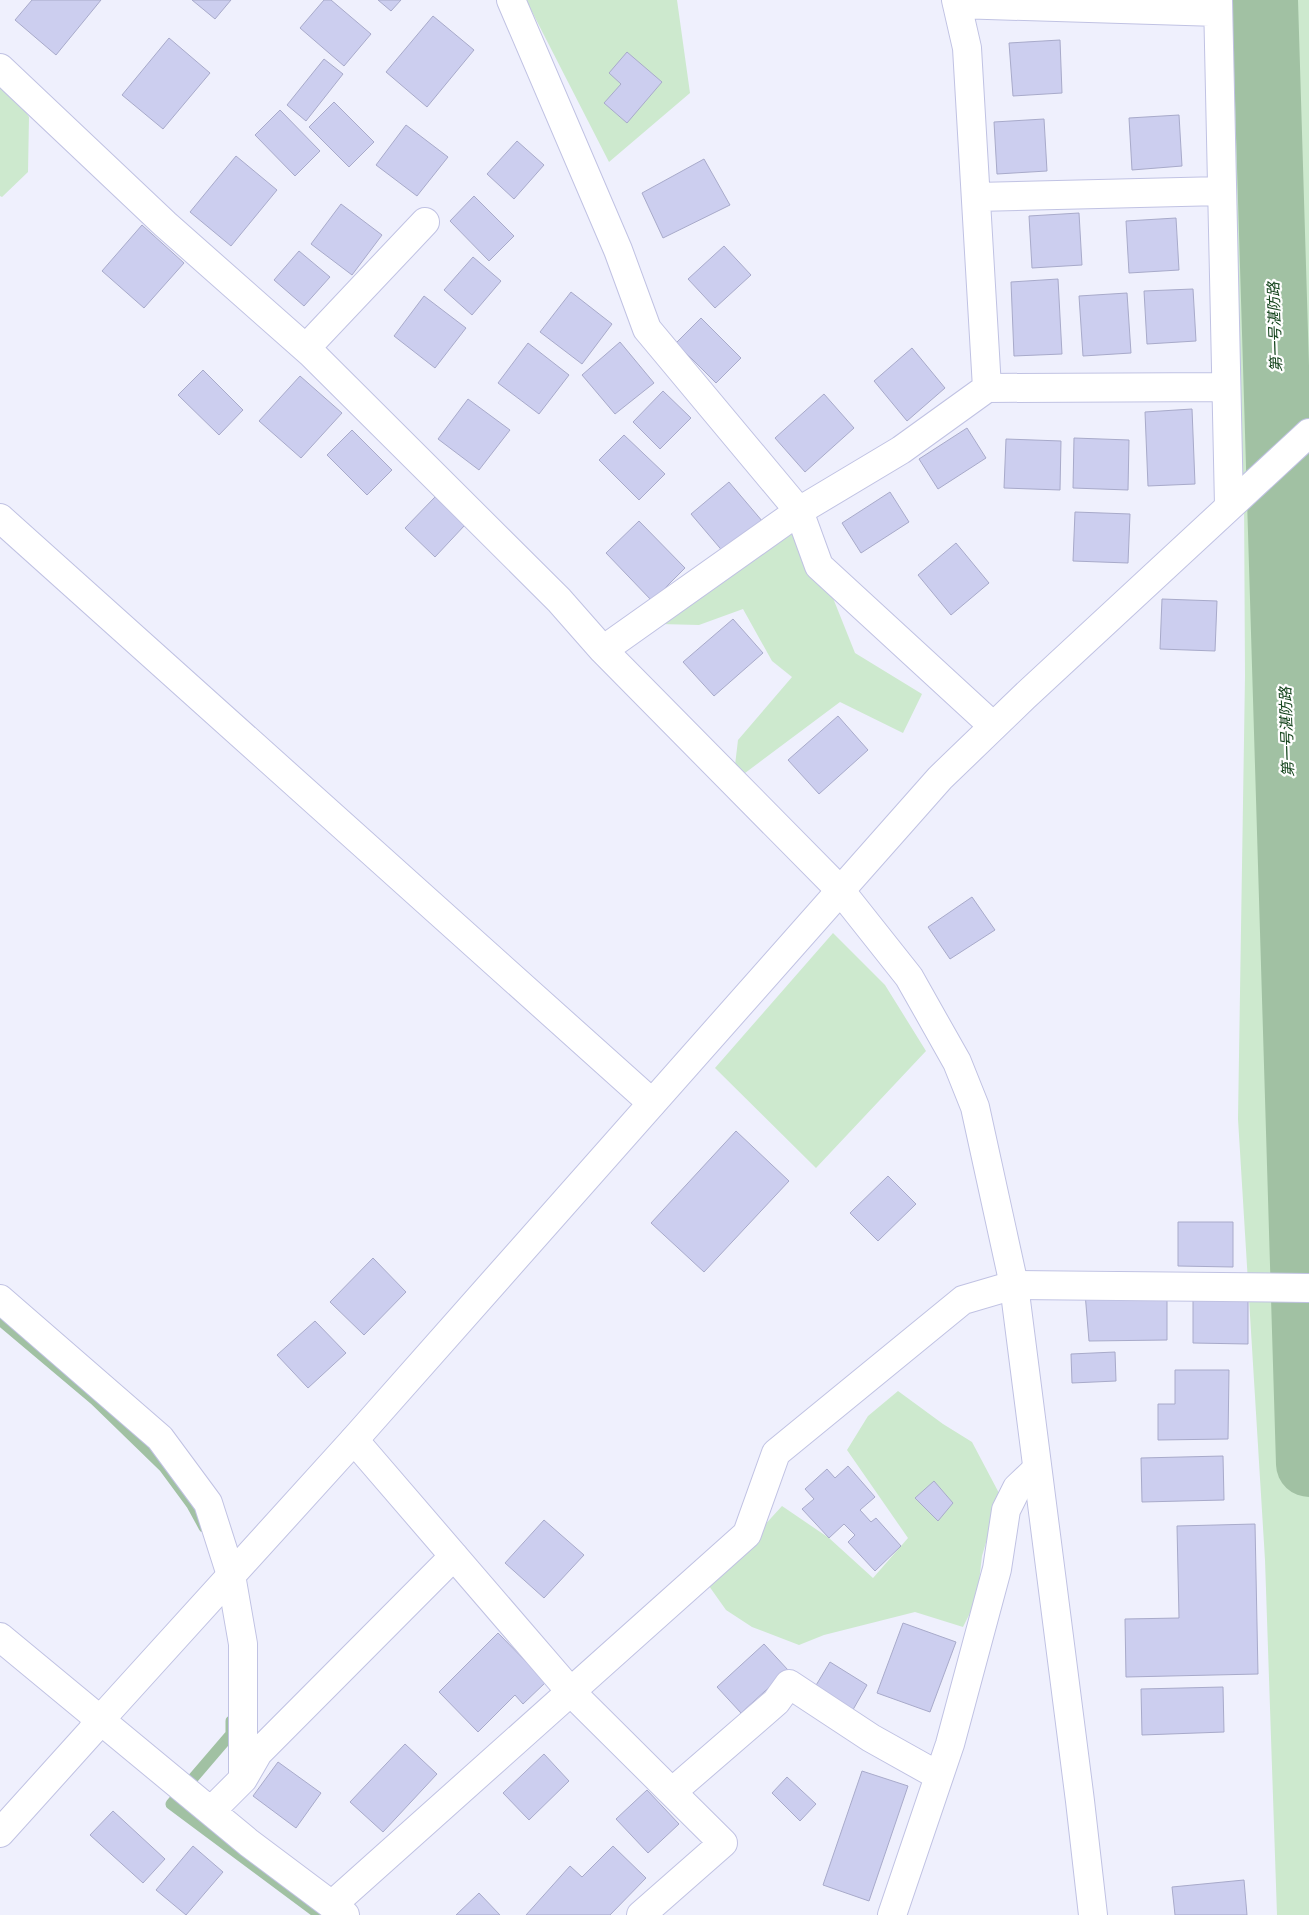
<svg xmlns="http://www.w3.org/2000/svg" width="1309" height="1915" font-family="Overpass,'Noto Sans JP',sans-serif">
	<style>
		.green { fill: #cde9ce }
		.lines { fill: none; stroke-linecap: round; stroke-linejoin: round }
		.stream { stroke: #a1c1a3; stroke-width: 11 }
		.river { stroke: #a1c1a3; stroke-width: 66 }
		.building { fill: #ccceef; stroke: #a8aaca }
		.minor-casing { stroke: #c0c2e3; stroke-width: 30 }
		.tertiary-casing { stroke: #c0c2e3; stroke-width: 30 }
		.minor { stroke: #fff; stroke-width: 28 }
		.tertiary { stroke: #fff; stroke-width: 28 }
		.labels { text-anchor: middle; stroke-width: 4.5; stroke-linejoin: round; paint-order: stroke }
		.water-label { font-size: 15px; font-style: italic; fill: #13431b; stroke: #fefefe }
	</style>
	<rect width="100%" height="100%" fill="#eff0fd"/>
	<path class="green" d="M 526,0 L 677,0 L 690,93 L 609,162 Z
		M 1218,0 L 1309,0 L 1309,1915 L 1277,1915 L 1265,1560 L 1238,1119 L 1245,676 L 1244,492 L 1223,243 Z
		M 0,75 L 29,117 L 28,172 L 2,197 L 0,196 Z
		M 803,523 L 855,653 L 922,694 L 903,733 L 840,702 L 733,782 L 738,740 L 792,677 L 772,661 L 743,609 L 699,625 L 660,624 Z
		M 833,933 L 885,985 L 926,1051 L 816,1168 L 715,1068 Z
		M 898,1391 L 943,1424 L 972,1442 L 1000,1495 L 982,1556 L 977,1599 L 963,1627 L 915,1612 L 824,1635 L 799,1645 L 752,1627 L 726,1610 L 709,1586 L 782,1506 L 829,1538 L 873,1578 L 908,1538 L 847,1450 L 868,1416 Z"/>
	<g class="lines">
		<path class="stream" d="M 0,1320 L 95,1400 L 164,1467 L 192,1505 L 204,1527
			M 231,1721 L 231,1734 L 171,1804 L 320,1915"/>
		<path class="river" d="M 1265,0 L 1309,1464"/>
	</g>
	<path class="building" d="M 32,0 L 101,0 L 56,55 L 15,20 Z
		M 192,0 L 231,0 L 215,19 Z
		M 324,0 L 331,0 L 371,34 L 344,66 L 300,28 Z
		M 378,0 L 401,0 L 391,11 Z
		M 433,16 L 474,50 L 427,107 L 386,72 Z
		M 169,38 L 210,73 L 163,129 L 122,95 Z
		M 1060,40 L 1062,93 L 1013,96 L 1009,43 Z
		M 627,52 L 662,82 L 627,123 L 604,103 L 621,84 L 609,73 Z
		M 324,59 L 343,74 L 306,121 L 287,105 Z
		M 334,102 L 374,142 L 349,167 L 309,127 Z
		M 280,110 L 320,151 L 295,176 L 255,135 Z
		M 1179,115 L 1182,166 L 1132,170 L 1129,118 Z
		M 1044,119 L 1047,171 L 997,174 L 994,122 Z
		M 406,125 L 448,157 L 417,196 L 376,165 Z
		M 517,141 L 544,165 L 514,199 L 487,174 Z
		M 236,156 L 277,190 L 231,246 L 190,212 Z
		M 704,159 L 730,205 L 663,238 L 642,193 Z
		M 474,196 L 514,236 L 489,261 L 450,221 Z
		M 341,204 L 382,235 L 352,275 L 311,244 Z
		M 1079,213 L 1082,265 L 1032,268 L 1029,216 Z
		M 1176,218 L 1179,270 L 1129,273 L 1126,221 Z
		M 142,225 L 184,263 L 144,308 L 102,271 Z
		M 724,246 L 751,275 L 715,308 L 688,279 Z
		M 299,251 L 330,277 L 304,306 L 274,280 Z
		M 473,257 L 501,281 L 472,315 L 444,290 Z
		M 1058,279 L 1062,354 L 1014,356 L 1011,282 Z
		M 1193,289 L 1196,341 L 1147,344 L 1144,291 Z
		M 571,292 L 612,324 L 582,364 L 540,332 Z
		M 1127,293 L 1131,353 L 1083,356 L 1079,296 Z
		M 424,296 L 466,328 L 435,368 L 394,336 Z
		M 701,318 L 741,358 L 716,383 L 676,343 Z
		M 620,342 L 654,383 L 615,414 L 582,375 Z
		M 528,343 L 569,375 L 539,414 L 498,383 Z
		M 912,348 L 945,388 L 907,421 L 874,381 Z
		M 203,370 L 243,410 L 219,435 L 178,395 Z
		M 300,376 L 342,413 L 301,458 L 259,421 Z
		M 663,391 L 691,418 L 660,449 L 633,422 Z
		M 824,394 L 854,428 L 805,472 L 775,438 Z
		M 468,399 L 510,430 L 479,470 L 438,439 Z
		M 1192,409 L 1195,484 L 1148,486 L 1145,412 Z
		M 967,428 L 986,458 L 938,489 L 919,459 Z
		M 352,430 L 392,470 L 367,495 L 327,455 Z
		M 624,435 L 665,474 L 639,500 L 599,460 Z
		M 1074,438 L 1129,440 L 1128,490 L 1073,488 Z
		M 1006,439 L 1061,441 L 1060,490 L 1004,488 Z
		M 729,482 L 763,522 L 725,554 L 691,514 Z
		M 890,492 L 909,522 L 861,553 L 842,523 Z
		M 435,497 L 465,525 L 435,557 L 405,528 Z
		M 1075,512 L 1130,514 L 1128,563 L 1073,561 Z
		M 639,521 L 685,568 L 652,601 L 606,553 Z
		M 956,543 L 989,583 L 951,615 L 918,575 Z
		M 1162,599 L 1217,601 L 1215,651 L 1160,649 Z
		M 733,619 L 763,653 L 714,696 L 683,662 Z
		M 838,716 L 868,750 L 819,794 L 788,760 Z
		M 972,897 L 995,930 L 950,959 L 928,927 Z
		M 736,1131 L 789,1181 L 704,1272 L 651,1223 Z
		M 888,1176 L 916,1204 L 878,1241 L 850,1213 Z
		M 1178,1222 L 1233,1222 L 1233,1267 L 1178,1266 Z
		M 373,1258 L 406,1292 L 364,1335 L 330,1302 Z
		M 1085,1293 L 1167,1296 L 1167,1340 L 1089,1341 Z
		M 1193,1299 L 1248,1300 L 1248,1344 L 1193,1343 Z
		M 315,1321 L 346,1353 L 308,1388 L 277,1355 Z
		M 1115,1352 L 1116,1381 L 1072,1383 L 1071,1354 Z
		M 1175,1370 L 1229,1370 L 1228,1439 L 1158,1440 L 1158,1404 L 1175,1404 Z
		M 1223,1456 L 1224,1500 L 1142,1502 L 1141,1458 Z
		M 848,1466 L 875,1497 L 860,1510 L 871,1522 L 876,1518 L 901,1546 L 875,1571 L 848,1542 L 855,1535 L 844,1524 L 829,1538 L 802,1509 L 814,1499 L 805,1489 L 827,1469 L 835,1478 Z
		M 934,1481 L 953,1503 L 938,1521 L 915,1498 Z
		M 544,1520 L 584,1555 L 544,1598 L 505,1563 Z
		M 1255,1524 L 1258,1674 L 1126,1677 L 1125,1619 L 1179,1618 L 1177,1526 Z
		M 903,1623 L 956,1642 L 930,1712 L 877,1693 Z
		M 498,1633 L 546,1682 L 523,1704 L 515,1695 L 478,1732 L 439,1692 Z
		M 764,1644 L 788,1670 L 741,1713 L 717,1687 Z
		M 830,1662 L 867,1685 L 850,1715 L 812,1692 Z
		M 1223,1687 L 1224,1732 L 1142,1735 L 1141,1689 Z
		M 405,1744 L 437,1774 L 383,1832 L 350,1802 Z
		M 544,1754 L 569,1781 L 529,1820 L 503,1793 Z
		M 278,1762 L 321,1793 L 296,1828 L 253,1796 Z
		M 862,1771 L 908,1786 L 869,1901 L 823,1885 Z
		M 787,1777 L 816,1804 L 800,1821 L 772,1793 Z
		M 647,1790 L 679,1824 L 648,1853 L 616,1819 Z
		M 113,1811 L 165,1859 L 143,1883 L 90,1835 Z
		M 193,1846 L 223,1872 L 186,1915 L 156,1890 Z
		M 613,1846 L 646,1878 L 610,1915 L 526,1915 L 570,1866 L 582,1877 Z
		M 1244,1880 L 1247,1915 L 1175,1915 L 1172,1887 Z
		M 479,1893 L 500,1915 L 456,1915 Z"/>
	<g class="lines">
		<g class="minor-casing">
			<path id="minor" d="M 511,0 L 618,250 L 647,329 L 799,511 L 819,566 L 993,726
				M 1218,0 L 1229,506
				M 957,4 L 1218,12
				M 0,68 L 165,224 L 312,354 L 559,600 L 603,650 L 840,890
				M 976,197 L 1222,191
				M 306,348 L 425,222
				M 987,388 L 1226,387
				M 0,518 L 652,1103
				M 603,650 L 799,511 L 901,450 L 987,388 L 967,48 L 956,0
				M 0,1299 L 160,1438 L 208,1503 L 231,1575 L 243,1644 L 243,1779
				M 354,1440 L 571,1692 L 723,1843 L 641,1915
				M 0,1637 L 249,1843 L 345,1915
				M 672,1792 L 776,1702 L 789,1684 L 871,1738 L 939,1776
				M 211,1811 L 243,1779 L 258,1753 L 454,1556
				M 332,1905 L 747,1534 L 776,1453 L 963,1300 L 1014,1285 L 1309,1288
				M 892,1915 L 950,1744 L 997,1569 L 1006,1510 L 1017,1488 L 1037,1469"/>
		</g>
		<g class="tertiary-casing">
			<path id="tertiary" d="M 840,890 L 909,977 L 957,1062 L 975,1107 L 1014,1285 L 1080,1801 L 1093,1915
				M 0,1833 L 91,1732 L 100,1720 L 354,1440 L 940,778 L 1024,697 L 1309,433"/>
		</g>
		<use href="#minor" class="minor"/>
		<use href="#tertiary" class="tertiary"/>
	</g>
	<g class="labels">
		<g class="water-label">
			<text transform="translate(1275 327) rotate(-92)" y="5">第一号湛防路</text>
			<text transform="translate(1287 732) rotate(-92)" y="5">第一号湛防路</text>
		</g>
	</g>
</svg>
